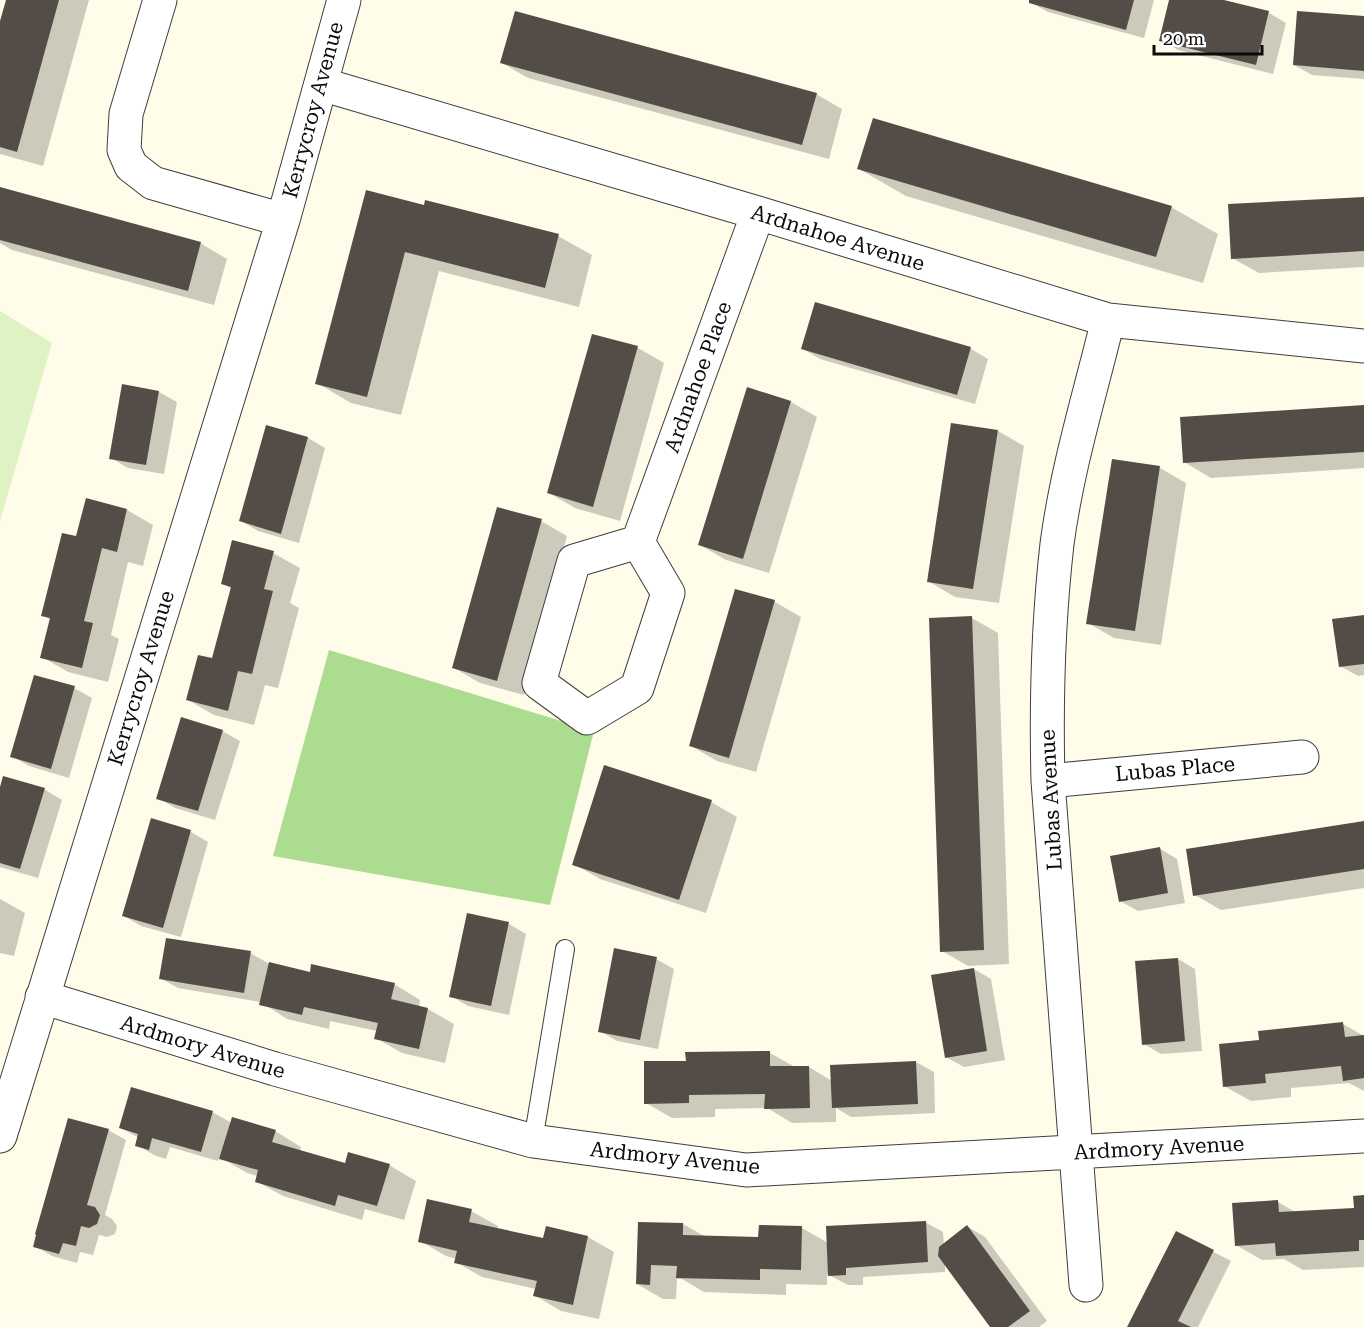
<svg xmlns="http://www.w3.org/2000/svg" width="1364" height="1327" font-family="'Roboto Serif',serif">
	<style>
		.forest { fill: #acdc90 }
		.pitch { fill: #def2c4 }
		.shadow { fill: #0003 }
		.building { fill: #544d47 }
		.lines { fill: none; stroke-linecap: round; stroke-linejoin: round }
		.lane-casing { stroke: #3e3e3e; stroke-width: 20 }
		.street-casing { stroke: #3e3e3e; stroke-width: 35 }
		.lane { stroke: #fff; stroke-width: 18 }
		.street { stroke: #fff; stroke-width: 33 }
		.labels { text-anchor: middle; stroke-width: 6; stroke-linejoin: round; paint-order: stroke }
		.street-label { font-size: 21px; fill: #0b0b0b; stroke: #fff }
	</style>
	<rect width="100%" height="100%" fill="#fffde9"/>
	<path class="forest" d="M 329,650 L 594,731 L 550,905 L 273,856 Z"/>
	<path class="pitch" d="M 0,311 L 52,343 L 0,521 Z"/>
	<path class="shadow" d="M 7,0 L 89,0 L 43,166 L 0,154 L 0,27 Z
		M 1031,0 L 1154,0 L 1144,38 L 1048,12 L 1030,2 Z
		M 1171,0 L 1218,0 L 1269,13 L 1286,23 L 1273,74 L 1178,50 L 1161,40 Z
		M 1364,17 L 1364,79 L 1312,75 L 1294,65 Z
		M 502,63 L 816,94 L 842,109 L 829,159 L 528,78 Z
		M 859,169 L 1171,207 L 1218,234 L 1203,283 L 906,196 Z
		M 0,189 L 200,243 L 227,259 L 214,305 L 12,250 L 0,243 Z
		M 1364,198 L 1364,267 L 1259,273 L 1232,258 Z
		M 425,207 L 558,236 L 592,255 L 579,307 L 439,271 L 401,415 L 351,403 L 317,383 Z
		M 816,303 L 971,349 L 988,359 L 975,404 L 820,359 L 803,349 Z
		M 593,335 L 638,348 L 664,363 L 620,521 L 575,508 L 549,493 Z
		M 123,386 L 159,392 L 177,402 L 164,474 L 128,468 L 111,458 Z
		M 748,389 L 791,402 L 817,417 L 769,573 L 726,560 L 700,545 Z
		M 1364,407 L 1364,468 L 1211,478 L 1184,462 Z
		M 267,426 L 308,438 L 325,448 L 299,543 L 258,531 L 241,521 Z
		M 998,431 L 1024,446 L 999,603 L 955,597 L 928,581 Z
		M 1113,461 L 1160,468 L 1186,483 L 1161,645 L 1114,638 L 1088,623 Z
		M 87,500 L 127,510 L 153,525 L 143,566 L 128,562 L 111,635 L 119,639 L 108,682 L 68,672 L 42,657 L 51,620 L 43,615 L 77,538 Z
		M 541,521 L 567,536 L 524,695 L 480,683 L 454,668 Z
		M 273,553 L 300,568 L 290,603 L 299,608 L 278,688 L 265,685 L 254,725 L 214,715 L 188,700 L 213,660 L 232,589 L 222,583 Z
		M 736,591 L 775,602 L 801,617 L 756,772 L 717,761 L 691,746 Z
		M 1364,616 L 1364,675 L 1358,676 L 1340,666 Z
		M 972,618 L 998,633 L 1009,964 L 968,966 L 942,951 Z
		M 74,688 L 92,698 L 69,778 L 29,766 L 12,756 Z
		M 222,731 L 240,741 L 215,820 L 175,808 L 158,798 Z
		M 44,789 L 62,800 L 38,878 L 0,867 L 0,792 Z
		M 711,802 L 737,817 L 706,913 L 600,879 L 574,864 Z
		M 152,820 L 191,832 L 208,842 L 181,937 L 141,926 L 124,916 Z
		M 1364,823 L 1364,888 L 1221,910 L 1195,895 Z
		M 1159,848 L 1177,859 L 1185,903 L 1138,911 L 1120,901 Z
		M 0,899 L 25,913 L 14,956 L 0,953 L 0,954 Z
		M 468,915 L 509,924 L 526,934 L 509,1015 L 468,1006 L 451,996 Z
		M 250,953 L 268,963 L 311,974 L 394,984 L 420,1000 L 419,1007 L 428,1009 L 454,1024 L 445,1063 L 402,1053 L 376,1038 L 377,1031 L 330,1021 L 329,1029 L 287,1019 L 261,1002 L 178,988 L 160,978 Z
		M 656,959 L 674,969 L 658,1049 L 617,1041 L 600,1031 Z
		M 1178,959 L 1195,969 L 1202,1051 L 1161,1054 L 1144,1044 Z
		M 974,969 L 991,979 L 1005,1060 L 964,1067 L 946,1057 Z
		M 1343,1024 L 1364,1036 L 1364,1091 L 1349,1083 L 1291,1088 L 1291,1097 L 1251,1101 L 1224,1086 L 1261,1042 Z
		M 770,1053 L 795,1067 L 809,1067 L 832,1081 L 916,1062 L 934,1072 L 935,1113 L 851,1117 L 836,1108 L 836,1122 L 792,1123 L 767,1108 L 715,1109 L 715,1117 L 672,1118 L 646,1103 L 687,1062 Z
		M 212,1112 L 232,1123 L 275,1131 L 301,1147 L 300,1152 L 346,1165 L 389,1165 L 416,1181 L 404,1220 L 365,1209 L 362,1220 L 283,1196 L 256,1181 L 258,1176 L 247,1173 L 220,1157 L 218,1161 L 170,1147 L 166,1159 L 154,1155 L 137,1145 L 139,1138 L 121,1128 Z
		M 108,1130 L 126,1140 L 105,1215 L 112,1219 L 117,1226 L 115,1234 L 107,1237 L 99,1235 L 93,1255 L 80,1252 L 77,1263 L 52,1256 L 35,1246 Z
		M 1364,1197 L 1364,1267 L 1303,1270 L 1284,1259 L 1262,1260 L 1236,1245 L 1278,1202 L 1297,1213 L 1356,1210 Z
		M 471,1211 L 498,1226 L 497,1229 L 544,1240 L 588,1237 L 614,1252 L 599,1319 L 561,1311 L 534,1295 L 536,1289 L 482,1277 L 456,1262 L 457,1259 L 446,1256 L 420,1241 Z
		M 925,1222 L 943,1232 L 944,1245 L 968,1227 L 985,1237 L 1047,1321 L 1039,1327 L 992,1327 L 945,1263 L 945,1272 L 863,1277 L 863,1285 L 848,1285 L 827,1274 L 827,1285 L 786,1284 L 786,1295 L 704,1292 L 682,1279 L 677,1279 L 676,1299 L 663,1299 L 637,1284 L 639,1223 L 683,1224 L 706,1237 L 760,1239 L 802,1228 L 828,1243 Z
		M 1177,1233 L 1231,1261 L 1198,1327 L 1131,1327 Z"/>
	<path class="building" d="M 6,0 L 59,0 L 17,152 L 0,147 L 0,21 Z
		M 1029,0 L 1134,0 L 1126,30 L 1029,3 Z
		M 1169,0 L 1224,0 L 1269,11 L 1256,65 L 1159,41 Z
		M 515,11 L 817,93 L 802,145 L 500,63 Z
		M 1297,11 L 1364,16 L 1364,71 L 1293,65 Z
		M 873,118 L 1172,206 L 1156,257 L 857,169 Z
		M 0,187 L 201,242 L 188,291 L 0,240 Z
		M 366,190 L 424,205 L 425,200 L 559,234 L 545,288 L 405,252 L 367,397 L 315,384 Z
		M 1364,197 L 1364,251 L 1231,259 L 1228,204 Z
		M 815,302 L 971,347 L 957,395 L 801,349 Z
		M 592,334 L 638,346 L 593,507 L 547,493 Z
		M 122,384 L 159,391 L 146,465 L 109,459 Z
		M 747,387 L 791,401 L 743,559 L 698,545 Z
		M 1364,405 L 1364,452 L 1183,463 L 1180,417 Z
		M 951,423 L 998,430 L 973,589 L 927,582 Z
		M 266,425 L 308,437 L 281,534 L 239,521 Z
		M 1112,459 L 1160,466 L 1135,631 L 1086,624 Z
		M 86,498 L 127,509 L 117,552 L 102,548 L 84,621 L 93,623 L 82,668 L 40,658 L 50,618 L 41,616 L 62,533 L 76,536 Z
		M 497,507 L 542,519 L 497,681 L 452,668 Z
		M 232,540 L 274,551 L 264,589 L 273,591 L 252,674 L 238,671 L 228,711 L 186,700 L 198,655 L 212,658 L 231,587 L 221,584 Z
		M 735,589 L 775,600 L 729,758 L 689,746 Z
		M 1364,615 L 1364,664 L 1339,667 L 1332,619 Z
		M 972,616 L 984,950 L 940,952 L 929,618 Z
		M 34,675 L 75,686 L 51,769 L 10,757 Z
		M 181,717 L 223,730 L 198,811 L 156,799 Z
		M 604,765 L 712,800 L 679,900 L 572,865 Z
		M 3,776 L 45,788 L 20,869 L 0,863 L 0,787 Z
		M 151,818 L 191,830 L 163,928 L 122,916 Z
		M 1364,821 L 1364,869 L 1193,896 L 1186,849 Z
		M 1160,847 L 1168,893 L 1119,902 L 1110,856 Z
		M 467,913 L 509,922 L 491,1006 L 449,997 Z
		M 166,938 L 251,951 L 244,993 L 159,979 Z
		M 614,948 L 657,957 L 640,1040 L 598,1032 Z
		M 1178,958 L 1185,1041 L 1142,1045 L 1135,961 Z
		M 269,962 L 310,972 L 311,964 L 395,983 L 391,999 L 428,1008 L 419,1049 L 374,1039 L 378,1023 L 304,1007 L 302,1015 L 259,1005 Z
		M 974,968 L 987,1051 L 945,1058 L 931,975 Z
		M 1343,1022 L 1345,1037 L 1364,1035 L 1364,1078 L 1343,1081 L 1341,1066 L 1265,1074 L 1266,1083 L 1223,1087 L 1219,1044 L 1259,1040 L 1258,1031 Z
		M 770,1051 L 770,1066 L 809,1066 L 810,1108 L 764,1109 L 765,1094 L 689,1095 L 689,1103 L 644,1104 L 644,1061 L 686,1061 L 685,1052 Z
		M 916,1061 L 918,1104 L 832,1108 L 830,1065 Z
		M 131,1087 L 213,1111 L 201,1152 L 152,1138 L 149,1150 L 135,1146 L 138,1134 L 119,1128 Z
		M 232,1117 L 276,1130 L 272,1142 L 345,1163 L 348,1152 L 390,1164 L 377,1206 L 338,1195 L 335,1206 L 255,1182 L 258,1170 L 219,1159 Z
		M 68,1118 L 109,1129 L 87,1205 L 95,1207 L 100,1215 L 97,1224 L 89,1228 L 81,1226 L 76,1246 L 63,1243 L 59,1254 L 33,1247 L 36,1235 L 35,1234 Z
		M 1364,1195 L 1364,1240 L 1359,1240 L 1359,1251 L 1276,1256 L 1275,1243 L 1235,1246 L 1232,1203 L 1278,1200 L 1279,1212 L 1354,1208 L 1353,1196 Z
		M 427,1199 L 472,1209 L 469,1222 L 543,1238 L 546,1226 L 588,1236 L 573,1305 L 533,1296 L 537,1281 L 454,1263 L 457,1251 L 418,1242 Z
		M 926,1221 L 928,1262 L 846,1268 L 846,1275 L 828,1276 L 826,1226 Z
		M 638,1222 L 683,1223 L 683,1235 L 758,1237 L 759,1225 L 802,1226 L 801,1270 L 760,1269 L 760,1280 L 676,1278 L 677,1266 L 651,1265 L 650,1285 L 636,1284 Z
		M 967,1225 L 1030,1311 L 1008,1327 L 990,1327 L 938,1256 L 939,1247 Z
		M 1176,1231 L 1214,1250 L 1178,1321 L 1191,1327 L 1127,1327 Z"/>
	<g class="lines">
		<g class="lane-casing">
			<path id="lane" d="M 533,1141 L 565,949"/>
		</g>
		<g class="street-casing">
			<path id="street" d="M 160,0 L 126,114 L 124,150 L 131,166 L 153,183 L 283,220
				M 321,84 L 758,213 L 1108,320 L 1364,346
				M 638,542 L 574,561 L 539,683 L 587,718 L 637,688 L 668,593 L 638,542 L 758,213
				M 1048,781 L 1302,757
				M 42,997 L 275,1069 L 533,1141 L 746,1170 L 1364,1136
				M 0,1136 L 283,220 L 344,0
				M 1086,1285 L 1048,781 C 1046,702 1048,623 1057,544 C 1067,468 1090,394 1108,320"/>
		</g>
		<use href="#lane" class="lane"/>
		<use href="#street" class="street"/>
	</g>
	<g class="labels">
		<g class="street-label">
			<text transform="translate(313 110) rotate(-75)" y="7">Kerrycroy Avenue</text>
			<text transform="translate(838 238) rotate(17)" y="7">Ardnahoe Avenue</text>
			<text transform="translate(698 377) rotate(-70)" y="7">Ardnahoe Place</text>
			<text transform="translate(141 678) rotate(-73)" y="7">Kerrycroy Avenue</text>
			<text transform="translate(1175 769) rotate(-5)" y="7">Lubas Place</text>
			<text transform="translate(1051 800) rotate(-93)" y="7">Lubas Avenue</text>
			<text transform="translate(203 1047) rotate(17)" y="7">Ardmory Avenue</text>
			<text transform="translate(1159 1148) rotate(-3)" y="7">Ardmory Avenue</text>
			<text transform="translate(675 1158) rotate(6)" y="7">Ardmory Avenue</text>
		</g>
	</g>
	<path d="M1154 45v9h108v-9" fill="none" stroke="#0b0b0b" stroke-width="3"/>
	<text x="1163" y="45" font-size="18" fill="#0b0b0b" stroke="#ffffff" stroke-width="4.5" paint-order="stroke">20 m</text>
</svg>
